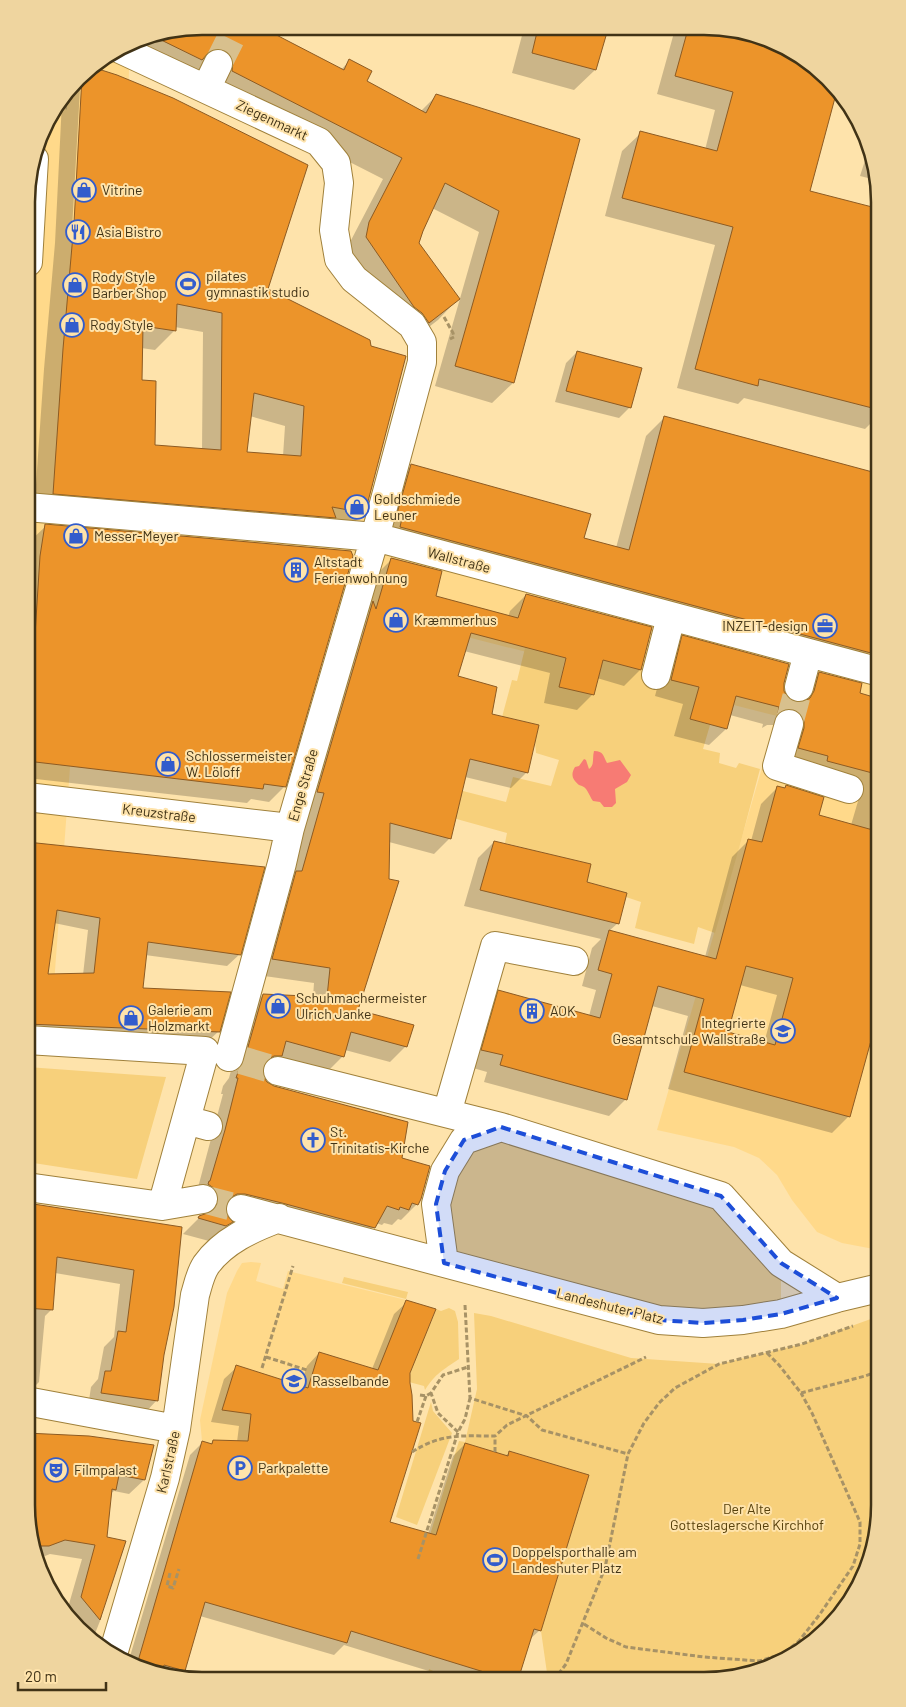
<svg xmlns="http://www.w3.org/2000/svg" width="906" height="1707" font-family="Barlow,sans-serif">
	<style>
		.built { fill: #ffd98a }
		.green { fill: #f7d07b }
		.water { fill: #f77b74 }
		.shadow { fill: #0003; fill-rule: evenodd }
		.building { fill: #ec942a; stroke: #8d5b23; fill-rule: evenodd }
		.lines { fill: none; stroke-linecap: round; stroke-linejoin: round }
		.minor-tunnel { stroke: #d8c08d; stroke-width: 28; stroke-dasharray: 28 14; stroke-linecap: butt }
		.minor-casing { stroke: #a0813b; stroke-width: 30 }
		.path { stroke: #a79266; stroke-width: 3; stroke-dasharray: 5 2.5; stroke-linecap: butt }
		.minor { stroke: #fff; stroke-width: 28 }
		.marked { fill: #1d4ed8; fill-opacity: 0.2; stroke: #1d4ed8; stroke-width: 4; stroke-dasharray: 10 6; stroke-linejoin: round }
		.labels { text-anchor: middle; stroke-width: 4; stroke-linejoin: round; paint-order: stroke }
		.street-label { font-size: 14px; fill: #413316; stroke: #fee3ab }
		.poi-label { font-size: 14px; fill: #413316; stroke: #fee3ab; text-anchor: start }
		.park-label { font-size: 14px; fill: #57410c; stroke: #fee3ab }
		.rim { fill: none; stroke: #413316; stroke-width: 2.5 }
	</style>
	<rect width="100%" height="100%" fill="#fee3ab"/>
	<path class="built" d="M 130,43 L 115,458 L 335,474 L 880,621 L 879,1250 L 842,1243 L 817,1232 L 792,1200 L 777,1175 L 759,1158 L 734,1147 L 657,1130 L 777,716 L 338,604 L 84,578 L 51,1025 L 27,1025 L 28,180 L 45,124 L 86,70 Z
		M 251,1262 L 261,1263 L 256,1281 L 283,1289 L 288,1271 L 406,1300 L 336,1485 L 202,1441 L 200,1420 L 227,1293 L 237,1271 L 242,1263 Z"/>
	<path class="green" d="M 525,648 L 565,658 L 559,687 L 594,694 L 603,660 L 699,687 L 690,719 L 710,725 L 703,749 L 720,753 L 719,763 L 736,768 L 739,763 L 760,769 L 741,841 L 715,933 L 698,927 L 694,944 L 635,928 L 641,902 L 626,897 L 627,893 L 587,882 L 590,864 L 505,843 L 507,833 L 435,813 L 408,777 L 506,802 L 513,777 L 551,786 L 559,760 L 536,753 L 535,742 L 539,725 L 510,718 L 506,735 L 502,717 L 512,680 L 517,681 Z
		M 27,1067 L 166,1077 L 137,1179 L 27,1162 Z
		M 501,1127 L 721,1196 L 781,1263 L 781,1314 L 703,1323 L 444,1263 L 445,1171 Z
		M 344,1277 L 408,1292 L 406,1299 L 342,1283 Z
		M 449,1308 L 455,1311 L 458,1322 L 459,1359 C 443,1370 436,1373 425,1390 L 424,1386 L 409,1382 C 412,1356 428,1334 436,1309 L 441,1311 Z
		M 474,1313 L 491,1316 L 631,1358 L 719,1364 L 802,1344 L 879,1316 L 879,1517 L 866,1572 L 843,1612 L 802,1651 L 760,1671 L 704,1681 L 548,1680 L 541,1631 L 589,1475 L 510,1451 L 507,1456 L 465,1443 L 431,1552 L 425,1551 L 459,1441 L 465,1442 L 477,1389 Z
		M 431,1402 L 433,1411 L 452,1433 L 417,1525 L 396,1517 Z
		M 429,1669 L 452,1680 L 428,1680 Z"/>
	<path class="water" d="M 594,751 C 604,751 603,756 607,763 L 620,760 L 631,775 L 627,782 L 615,789 L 616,803 L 612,807 L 604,807 L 600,802 L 593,801 C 588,794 588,787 579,785 C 573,780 570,775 575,767 L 579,766 L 584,759 L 586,760 L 589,769 C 595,765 592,758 594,751 Z"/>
	<path class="shadow" d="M 202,26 L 263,27 L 262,29 L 341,70 L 349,61 L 365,82 L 421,111 L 437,95 L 578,140 L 513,383 L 492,403 L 435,386 L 479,232 L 432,208 L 418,244 L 458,299 L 438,320 L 408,343 L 346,258 L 349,244 L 383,179 L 212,92 L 203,70 L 196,69 L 191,70 L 119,50 L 135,40 Z
		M 383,27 L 406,28 L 398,35 Z
		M 524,28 L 607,29 L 595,70 L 574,90 L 512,73 Z
		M 675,29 L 738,30 L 820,70 L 835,93 L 808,192 L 880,211 L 880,414 L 865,429 L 744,398 L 738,404 L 677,388 L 715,245 L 605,216 L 622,151 L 641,133 L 705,150 L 715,110 L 657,94 Z
		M 91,68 L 267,289 L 364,512 L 345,532 L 34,513 L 44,369 L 55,243 L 62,101 L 77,82 ZM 80,89 L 82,89 L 75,229 L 72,229 ZM 175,327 L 203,332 L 202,450 L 154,446 L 141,381 L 141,348 L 155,350 L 175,330 ZM 250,416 L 285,426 L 283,456 L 245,453 Z
		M 870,145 L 870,146 L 876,180 L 860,176 Z
		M 577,352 L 630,407 L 619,418 L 555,402 L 566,363 Z
		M 664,418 L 880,475 L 880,640 L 873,638 L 869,653 L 851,671 L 382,546 L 392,484 L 411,466 L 582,539 L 616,548 L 646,436 Z
		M 46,526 L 284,787 L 269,802 L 251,799 L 247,803 L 27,778 L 27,558 L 30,541 Z
		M 392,559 L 434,597 L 508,617 L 510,611 L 526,595 L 651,628 L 640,670 L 624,686 L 597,678 L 593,694 L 577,710 L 544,703 L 550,673 L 464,651 L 457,677 L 490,715 L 527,772 L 511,788 L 465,777 L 450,838 L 434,854 L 389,842 L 356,1011 L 406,1046 L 390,1062 L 345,1050 L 343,1056 L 327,1072 L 262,1071 L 262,1076 L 266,1083 L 401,1159 L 417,1204 L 401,1220 L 398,1219 L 392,1225 L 384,1223 L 382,1225 L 376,1223 L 358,1244 L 228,1209 L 225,1209 L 225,1214 L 231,1222 L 215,1237 L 209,1241 L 183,1234 L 200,1217 L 203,1216 L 203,1212 L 196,1195 L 223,1094 L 221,1094 L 223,1086 L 229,1078 L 247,1011 L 263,995 L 313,997 L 314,983 L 257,975 L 376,575 Z
		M 683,637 L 783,683 L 783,691 L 787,699 L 794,703 L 799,703 L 803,690 L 820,673 L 858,694 L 880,701 L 880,1003 L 849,1116 L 832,1133 L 668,1089 L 688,1016 L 652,1006 L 626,1099 L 609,1116 L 484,1082 L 487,1072 L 466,1066 L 482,1009 L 499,992 L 589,1016 L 596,990 L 582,986 L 592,948 L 601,939 L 464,906 L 478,858 L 494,842 L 585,882 L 618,923 L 609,931 L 705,957 L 732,857 L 749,840 L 751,841 L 761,804 L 778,787 L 784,789 L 786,787 L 818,816 L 851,825 L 861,791 L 782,765 L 776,725 L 767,725 L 762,728 L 763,724 L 730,715 L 726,729 L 709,745 L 674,736 L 683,704 L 655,696 L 666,654 ZM 740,985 L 777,995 L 764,1043 L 727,1033 Z
		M 27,843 L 263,868 L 240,954 L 227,966 L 145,955 L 142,989 L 219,1031 L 206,1043 L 27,1036 ZM 54,923 L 88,930 L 83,975 L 46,976 Z
		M 27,1204 L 181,1228 L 157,1400 L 143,1415 L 88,1407 L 91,1387 L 98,1379 L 104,1347 L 114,1337 L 120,1284 L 55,1273 L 51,1310 L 45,1316 L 39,1382 L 26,1395 Z
		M 407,1302 L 409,1373 L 389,1523 L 428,1534 L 453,1456 L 465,1444 L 505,1456 L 510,1452 L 540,1630 L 528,1641 L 516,1680 L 458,1680 L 344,1645 L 334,1655 L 200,1616 L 184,1670 L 176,1678 L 135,1667 L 128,1663 L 190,1455 L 203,1442 L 210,1445 L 213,1441 L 237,1442 L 239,1426 L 211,1422 L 224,1379 L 237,1367 L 300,1387 L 307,1366 L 319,1353 L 372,1369 L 394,1314 Z
		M 26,1419 L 32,1419 L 31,1435 L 144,1480 L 129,1494 L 114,1491 L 110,1494 L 100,1616 L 102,1616 L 92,1641 L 86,1637 L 62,1601 L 69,1604 L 82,1559 L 50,1554 L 35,1560 L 26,1505 Z"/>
	<path class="building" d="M 202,26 L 261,27 L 344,70 L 349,59 L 372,71 L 367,81 L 426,113 L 436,94 L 580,139 L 514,383 L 455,366 L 499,211 L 445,183 L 423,231 L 419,243 L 460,299 L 429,323 L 422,313 L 414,307 L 366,237 L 369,222 L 402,158 L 232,71 L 233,62 L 231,56 L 225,50 L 217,48 L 210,51 L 202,60 L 153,36 Z
		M 538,28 L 608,29 L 596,70 L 532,53 Z
		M 688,29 L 738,30 L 820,70 L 836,94 L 810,191 L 880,209 L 880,410 L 759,379 L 758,386 L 695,369 L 733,227 L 622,198 L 640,131 L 717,151 L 733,92 L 675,76 Z
		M 92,67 L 117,75 L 173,98 L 308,165 L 268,289 L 370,340 L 371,346 L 406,356 L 365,513 L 332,507 L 336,518 L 53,494 L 63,349 L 74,223 L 82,76 ZM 177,304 L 222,313 L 221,450 L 155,445 L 156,381 L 142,380 L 143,326 L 176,331 ZM 254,393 L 304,406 L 301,456 L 247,452 Z
		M 577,351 L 642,368 L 631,408 L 566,391 Z
		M 664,416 L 880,474 L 880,621 L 871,653 L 400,527 L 402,518 L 396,517 L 411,464 L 591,514 L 584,538 L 629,550 Z
		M 45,524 L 351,551 L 353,556 L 286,787 L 264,784 L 263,789 L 27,761 L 40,556 Z
		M 391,558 L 442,571 L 436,596 L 518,618 L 526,594 L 652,627 L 641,670 L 603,660 L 594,695 L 559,687 L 566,658 L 471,633 L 458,676 L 497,687 L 492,714 L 539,725 L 528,773 L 470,759 L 451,839 L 390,823 L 389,879 L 399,881 L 358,1010 L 414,1025 L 407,1047 L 351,1032 L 344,1057 L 286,1041 L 282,1056 L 274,1056 L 267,1060 L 263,1068 L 263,1076 L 267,1082 L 274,1086 L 408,1122 L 402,1158 L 430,1166 L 421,1199 L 418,1205 L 412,1203 L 409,1210 L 400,1207 L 399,1210 L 387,1206 L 375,1228 L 282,1203 L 245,1194 L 237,1194 L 230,1198 L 226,1205 L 226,1214 L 233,1222 L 226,1226 L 198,1218 L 199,1216 L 213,1211 L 218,1204 L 218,1196 L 215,1189 L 208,1184 L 209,1181 L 210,1181 L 225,1130 L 238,1078 L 236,1078 L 239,1069 L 244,1061 L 263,994 L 327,997 L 330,968 L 272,959 L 296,871 L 302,871 L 324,793 L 317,792 L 373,601 L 376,609 Z
		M 682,635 L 789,664 L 784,683 L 784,691 L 788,698 L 795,702 L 803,702 L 810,698 L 814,691 L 819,672 L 862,683 L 860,693 L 880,699 L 880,775 L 827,761 L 828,756 L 798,748 L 804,728 L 804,721 L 800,713 L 793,709 L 785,709 L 778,713 L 779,707 L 736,696 L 727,729 L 690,719 L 699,687 L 671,680 Z
		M 786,785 L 824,797 L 819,815 L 880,832 L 880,1008 L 850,1117 L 684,1072 L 704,999 L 658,986 L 627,1100 L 500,1065 L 503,1055 L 481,1050 L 498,990 L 600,1018 L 612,974 L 598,970 L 609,930 L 716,959 L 748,839 L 762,842 L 777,786 L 785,788 ZM 746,966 L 793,978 L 775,1045 L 728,1032 Z
		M 494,841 L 591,864 L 587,882 L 627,893 L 619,924 L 480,890 Z
		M 27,842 L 265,867 L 241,955 L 148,942 L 143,988 L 231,992 L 220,1032 L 27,1024 ZM 57,910 L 100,918 L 94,973 L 48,974 Z
		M 27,1203 L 182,1227 L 174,1307 L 164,1355 L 158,1401 L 101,1393 L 105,1371 L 111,1371 L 118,1331 L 126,1332 L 134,1270 L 57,1257 L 53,1310 L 26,1308 Z
		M 406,1300 L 436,1309 L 410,1373 L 410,1383 L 412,1395 L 413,1421 L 421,1423 L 390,1522 L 436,1535 L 465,1443 L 508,1456 L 509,1451 L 589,1475 L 541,1631 L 534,1629 L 518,1680 L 510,1680 L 351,1631 L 347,1643 L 205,1602 L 185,1671 L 164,1665 L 161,1674 L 136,1668 L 202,1441 L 212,1444 L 213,1440 L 248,1441 L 251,1414 L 222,1410 L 236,1365 L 308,1388 L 319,1352 L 378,1370 Z
		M 26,1433 L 89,1436 L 154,1445 L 145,1480 L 119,1475 L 116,1490 L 112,1489 L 107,1537 L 126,1541 L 100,1620 L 81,1597 L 95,1545 L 65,1540 L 49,1546 L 40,1546 L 31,1535 L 26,1505 Z"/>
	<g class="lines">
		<path class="minor-tunnel" d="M 218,64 L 237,26
			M 789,724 L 799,687
			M 241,1060 L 278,1071
			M 203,1199 L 241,1209"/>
		<g class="minor-casing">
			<path id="minor" d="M 120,49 L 319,142 L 336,163 L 339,183 L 334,230 L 339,259 L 354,279 L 412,325 L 422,342 L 422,362 L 375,537 L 290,828 L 282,863 L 229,1057
				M 206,89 L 218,64
				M 28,262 L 34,159
				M 27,507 L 375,537 L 880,672
				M 656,675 L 671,617
				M 799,687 L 808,653
				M 789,724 L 777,766 L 849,789
				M 27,797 L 290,828
				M 278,1071 L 501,1127
				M 447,1113 L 495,946 L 574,961
				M 186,1120 L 208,1126
				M 27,1187 L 162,1206 L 205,1051 L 27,1040
				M 162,1206 L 203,1199
				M 241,1209 L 659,1320 L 703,1323 L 743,1320 L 781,1314 L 837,1298 L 879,1288
				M 444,1263 L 436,1204 L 445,1171 L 464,1140 L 501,1127 L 721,1196 L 781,1263 L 837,1298
				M 26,1401 L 176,1429
				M 113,1654 L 165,1478 L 176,1429 L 195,1295 C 198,1285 200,1274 206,1265 C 223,1241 252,1228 279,1218"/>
		</g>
		<path class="path" d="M 58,107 L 67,108
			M 444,317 L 453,333 L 454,337 L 450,339
			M 465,1305 L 470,1398 L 527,1416 L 542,1430 L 628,1454
			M 767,1353 L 779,1365 L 801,1393 L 865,1376 L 879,1371
			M 266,1357 L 307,1370
			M 262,1368 L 293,1266
			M 420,1395 L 426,1396 L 431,1393
			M 417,1422 L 426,1396
			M 458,1432 L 438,1413 L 431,1393 L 443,1375 L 468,1367
			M 412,1452 C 442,1433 462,1436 495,1436 L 507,1425 L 646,1357
			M 495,1452 L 495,1436
			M 418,1559 L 458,1432 L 465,1419 L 470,1398
			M 170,1573 L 167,1586 L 173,1588 L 179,1569
			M 584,1624 L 606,1638 L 626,1647 L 704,1657 L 759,1661 L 783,1654 L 799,1641 L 820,1614 L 853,1566 L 860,1544 L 860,1522 L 812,1413 L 801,1393
			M 554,1680 L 566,1664 L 605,1568 L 628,1454 L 644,1423 L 659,1403 L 675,1388 L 719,1364 L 802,1344 L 853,1326"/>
		<use href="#minor" class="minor"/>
	</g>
	<path class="marked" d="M 501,1127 L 721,1196 L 781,1263 L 837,1298 L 781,1314 L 743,1320 L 703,1323 L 659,1320 L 444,1263 L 436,1204 L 445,1171 L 464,1140 Z"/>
	<defs>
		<g id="shop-ring" transform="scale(1.25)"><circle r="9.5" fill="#fee3ab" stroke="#325ccc" stroke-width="1.5"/><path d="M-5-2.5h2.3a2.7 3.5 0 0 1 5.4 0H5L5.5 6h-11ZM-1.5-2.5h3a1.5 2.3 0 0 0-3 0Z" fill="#325ccc"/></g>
		<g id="restaurant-ring" transform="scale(1.25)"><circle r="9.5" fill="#fee3ab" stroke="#325ccc" stroke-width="1.5"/><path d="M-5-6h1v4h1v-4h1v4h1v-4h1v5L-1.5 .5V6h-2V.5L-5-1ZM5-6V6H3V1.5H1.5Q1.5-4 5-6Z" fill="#325ccc"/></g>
		<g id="stadium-ring" transform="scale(1.25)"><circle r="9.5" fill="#fee3ab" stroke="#325ccc" stroke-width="1.5"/><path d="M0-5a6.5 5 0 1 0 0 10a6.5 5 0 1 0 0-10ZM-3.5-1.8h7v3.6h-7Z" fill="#325ccc"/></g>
		<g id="building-ring" transform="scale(1.25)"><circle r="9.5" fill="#fee3ab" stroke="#325ccc" stroke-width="1.5"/><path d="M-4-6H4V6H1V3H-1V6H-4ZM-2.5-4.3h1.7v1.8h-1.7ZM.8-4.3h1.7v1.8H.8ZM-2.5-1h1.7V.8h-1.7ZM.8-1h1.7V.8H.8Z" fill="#325ccc"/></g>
		<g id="office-ring" transform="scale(1.25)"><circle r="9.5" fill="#fee3ab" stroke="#325ccc" stroke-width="1.5"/><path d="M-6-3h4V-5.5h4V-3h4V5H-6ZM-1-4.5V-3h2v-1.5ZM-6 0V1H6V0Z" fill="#325ccc"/></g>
		<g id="school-ring" transform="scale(1.25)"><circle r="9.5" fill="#fee3ab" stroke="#325ccc" stroke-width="1.5"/><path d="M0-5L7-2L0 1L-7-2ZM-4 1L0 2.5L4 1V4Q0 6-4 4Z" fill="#325ccc"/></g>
		<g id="church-ring" transform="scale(1.25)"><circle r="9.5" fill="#fee3ab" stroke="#325ccc" stroke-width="1.5"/><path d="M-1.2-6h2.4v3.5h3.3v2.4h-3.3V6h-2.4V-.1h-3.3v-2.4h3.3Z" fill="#325ccc"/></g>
		<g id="parking-ring" transform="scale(1.25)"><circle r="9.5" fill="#fee3ab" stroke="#325ccc" stroke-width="1.5"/><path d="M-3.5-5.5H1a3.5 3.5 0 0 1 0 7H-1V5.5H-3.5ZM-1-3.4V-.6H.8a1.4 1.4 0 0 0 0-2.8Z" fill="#325ccc"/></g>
		<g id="theatre-ring" transform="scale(1.25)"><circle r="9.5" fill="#fee3ab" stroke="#325ccc" stroke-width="1.5"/><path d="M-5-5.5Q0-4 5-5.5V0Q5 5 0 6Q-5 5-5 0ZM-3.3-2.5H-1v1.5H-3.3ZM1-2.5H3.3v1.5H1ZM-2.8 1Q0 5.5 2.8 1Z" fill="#325ccc"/></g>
	</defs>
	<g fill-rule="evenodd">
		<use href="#shop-ring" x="84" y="190"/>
		<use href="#restaurant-ring" x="78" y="232"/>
		<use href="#stadium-ring" x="188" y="284"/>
		<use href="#shop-ring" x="75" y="285"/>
		<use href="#shop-ring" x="72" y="325"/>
		<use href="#shop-ring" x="357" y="507"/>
		<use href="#shop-ring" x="76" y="536"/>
		<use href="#building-ring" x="296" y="570"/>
		<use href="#shop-ring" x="396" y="620"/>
		<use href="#office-ring" x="825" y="626"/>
		<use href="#shop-ring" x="168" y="764"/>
		<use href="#shop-ring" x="278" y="1006"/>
		<use href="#building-ring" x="532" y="1011"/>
		<use href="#shop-ring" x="131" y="1018"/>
		<use href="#school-ring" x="783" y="1031"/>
		<use href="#church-ring" x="313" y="1140"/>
		<use href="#school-ring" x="294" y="1381"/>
		<use href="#parking-ring" x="240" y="1468"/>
		<use href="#theatre-ring" x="56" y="1470"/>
		<use href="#stadium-ring" x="495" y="1560"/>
	</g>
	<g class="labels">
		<g class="street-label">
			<text transform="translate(272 120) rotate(25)" y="5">Ziegenmarkt</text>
			<text transform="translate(459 560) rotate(15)" y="5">Wallstraße</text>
			<text transform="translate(303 785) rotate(-74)" y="5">Enge Straße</text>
			<text transform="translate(159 813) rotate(7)" y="5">Kreuzstraße</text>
			<text transform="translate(610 1306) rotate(14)" y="5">Landeshuter Platz</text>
			<text transform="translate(168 1462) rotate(-77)" y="5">Karlstraße</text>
		</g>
		<g class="poi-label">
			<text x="102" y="195">Vitrine</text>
			<text x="96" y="237">Asia Bistro</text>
			<text x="206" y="281">pilates<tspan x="206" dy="16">gymnastik studio</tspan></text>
			<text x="92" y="282">Rody Style<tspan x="92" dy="16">Barber Shop</tspan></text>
			<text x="90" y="330">Rody Style</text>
			<text x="374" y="504">Goldschmiede<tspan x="374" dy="16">Leuner</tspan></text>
			<text x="94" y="541">Messer-Meyer</text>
			<text x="314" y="567">Altstadt<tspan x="314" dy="16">Ferienwohnung</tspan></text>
			<text x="414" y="625">Kræmmerhus</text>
			<text x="808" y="631" text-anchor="end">INZEIT-design</text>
			<text x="186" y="761">Schlossermeister<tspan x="186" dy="16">W. Löloff</tspan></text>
			<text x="296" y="1003">Schuhmachermeister<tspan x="296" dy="16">Ulrich Janke</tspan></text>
			<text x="148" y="1015">Galerie am<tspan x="148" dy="16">Holzmarkt</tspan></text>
			<text x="550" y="1016">AOK</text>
			<text x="766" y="1028" text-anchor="end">Integrierte<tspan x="766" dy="16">Gesamtschule Wallstraße</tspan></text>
			<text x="330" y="1137">St.<tspan x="330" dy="16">Trinitatis-Kirche</tspan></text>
			<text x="312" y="1386">Rasselbande</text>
			<text x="258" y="1473">Parkpalette</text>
			<text x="74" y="1475">Filmpalast</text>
			<text x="512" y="1557">Doppelsporthalle am<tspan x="512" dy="16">Landeshuter Platz</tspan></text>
		</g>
		<g class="park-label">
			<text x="747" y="1514">Der Alte<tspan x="747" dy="16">Gotteslagersche Kirchhof</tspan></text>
		</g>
	</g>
	<path d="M0 0H906V1707H0ZM202 35H704A167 167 0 0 1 871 202V1505A167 167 0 0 1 704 1672H202A167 167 0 0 1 35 1505V202A167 167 0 0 1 202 35Z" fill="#efd59f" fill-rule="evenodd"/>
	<path class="rim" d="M202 35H704A167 167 0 0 1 871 202V1505A167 167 0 0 1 704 1672H202A167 167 0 0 1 35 1505V202A167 167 0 0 1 202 35Z"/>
	<path d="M18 1682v8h88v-8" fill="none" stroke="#413316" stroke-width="2.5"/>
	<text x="25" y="1682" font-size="15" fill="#413316" stroke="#fee3ab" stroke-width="4" paint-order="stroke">20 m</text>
</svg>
